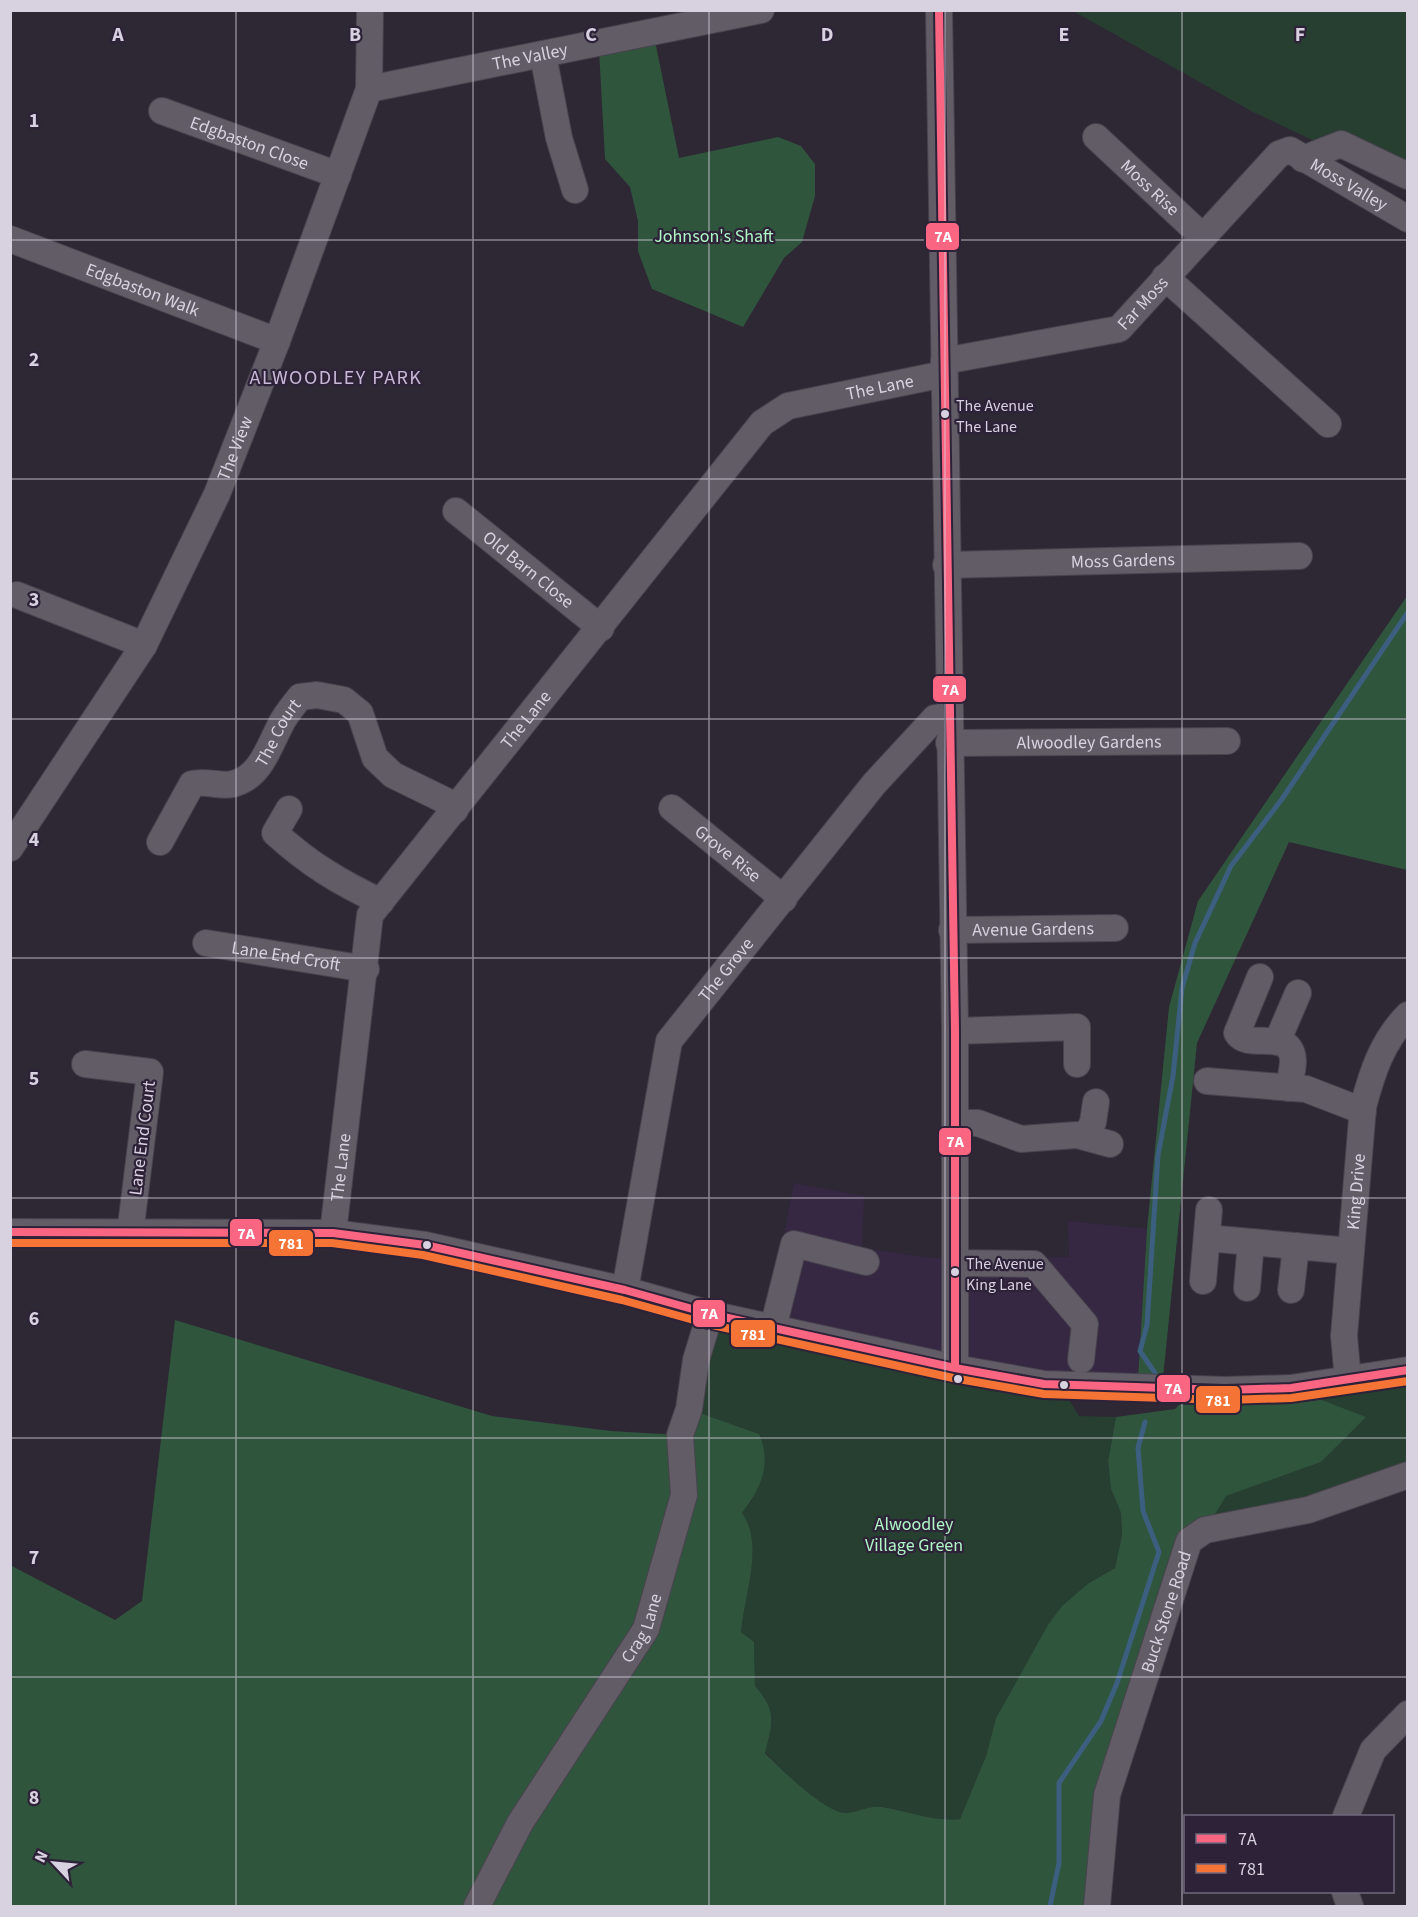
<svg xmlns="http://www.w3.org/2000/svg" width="1418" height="1917" font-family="'Source Sans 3',sans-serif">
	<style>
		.built { fill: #362843 }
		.green { fill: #263f30 }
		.forest { fill: #2f553d }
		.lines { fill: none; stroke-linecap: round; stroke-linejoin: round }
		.stream { stroke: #3d5f7f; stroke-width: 5 }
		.minor-casing { stroke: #49434e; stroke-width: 28 }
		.minor { stroke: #615c66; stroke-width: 26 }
		.bus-1-casing { stroke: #2e2239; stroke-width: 12 }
		.bus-2-casing { stroke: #2e2239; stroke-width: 12 }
		.bus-1 { stroke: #fa6682; stroke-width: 8 }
		.bus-2 { stroke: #f57335; stroke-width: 8 }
		.grid { fill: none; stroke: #d8d1e0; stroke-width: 1.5; stroke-opacity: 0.55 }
		.bus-dot { fill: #d8d1e0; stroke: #2e2239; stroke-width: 2 }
		.labels { text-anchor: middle; stroke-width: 4.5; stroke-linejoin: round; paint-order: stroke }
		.bus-label { font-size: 16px; fill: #d8d1e0; stroke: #2e2239; text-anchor: start }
		.street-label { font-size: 18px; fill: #d8d1e0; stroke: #2e2239 }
		.park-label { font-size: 18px; fill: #aef6c4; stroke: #2e2239 }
		.neighbourhood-label { font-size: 20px; letter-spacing: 1.5px; fill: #c7b8d6; stroke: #2e2239 }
		.grid-label { font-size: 20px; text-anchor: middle; font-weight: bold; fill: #d8d1e0; stroke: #2e2239; stroke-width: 4.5; stroke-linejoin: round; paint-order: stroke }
		.line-badge { stroke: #2e2239; stroke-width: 2 }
		.badge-label { font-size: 16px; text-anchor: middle; font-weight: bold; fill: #fff }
	</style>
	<rect width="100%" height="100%" fill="#2e2734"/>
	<path class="built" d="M 794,1183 L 864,1196 L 862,1248 L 931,1258 L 1069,1257 L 1068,1221 L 1147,1229 L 1138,1378 L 1071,1376 L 985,1364 L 769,1314 Z"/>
	<path class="green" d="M 1073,11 L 1407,11 L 1407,185 L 1253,112 Z
		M 707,1313 L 1000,1386 L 1068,1398 L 1079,1416 L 1116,1417 L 1108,1461 L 1111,1489 L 1121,1513 L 1122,1535 L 1115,1568 L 1089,1583 L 1015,1684 L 996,1718 L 986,1756 L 960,1819 C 933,1822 909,1811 883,1807 C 870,1805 858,1812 846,1813 C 824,1813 780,1768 765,1752 C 773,1722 777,1710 755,1686 L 754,1642 L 741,1632 C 744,1596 765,1544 742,1513 L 752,1500 L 759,1434 L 689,1409 Z
		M 1407,1370 L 1407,1475 L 1205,1530 L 1225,1496 L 1321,1462 L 1365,1417 L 1291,1388 Z"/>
	<path class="forest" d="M 655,41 L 679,158 L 778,137 L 801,146 L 815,164 L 815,196 L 802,242 L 784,258 L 743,327 L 652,289 L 638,251 L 638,221 L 630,187 L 605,159 L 599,50 Z
		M 1407,596 L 1407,870 L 1289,842 L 1197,1043 L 1163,1378 L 1138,1378 L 1147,1229 L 1169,1007 L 1198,901 Z
		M 175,1320 L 492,1416 L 611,1431 L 680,1435 L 689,1409 L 759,1434 C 772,1464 761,1489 742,1513 C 765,1544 744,1596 741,1632 L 754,1642 L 755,1686 C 777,1710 773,1722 765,1753 C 780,1768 825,1813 846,1813 C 858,1812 870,1805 882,1807 C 909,1811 933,1822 960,1819 L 986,1756 L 996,1718 L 1048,1625 L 1062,1606 L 1089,1583 L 1115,1568 L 1122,1535 L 1121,1513 L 1111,1489 L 1108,1461 L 1116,1417 L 1175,1409 L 1194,1389 L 1291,1388 L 1366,1417 L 1321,1462 L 1226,1496 L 1205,1530 L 1107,1795 L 1097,1906 L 11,1906 L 10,1565 L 115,1620 L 142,1601 Z"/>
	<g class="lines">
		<path class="stream" d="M 1155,1373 L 1140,1351 L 1147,1325 L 1158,1155 L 1173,1076 L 1182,988 L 1195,943 L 1231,866 L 1282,799 L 1408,612
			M 1050,1906 L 1059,1863 L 1059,1783 L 1101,1721 L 1117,1683 L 1159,1552 L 1143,1511 L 1138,1448 L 1145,1422"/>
		<g class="minor-casing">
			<g id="minor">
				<path d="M 939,10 L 955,1031 L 955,1368"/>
				<path d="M 543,55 L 559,138 L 575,190"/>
				<path id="s1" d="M 369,89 L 761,10"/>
				<path id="s2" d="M 162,111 L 338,175"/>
				<path id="s3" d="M 1096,137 L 1203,237"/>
				<path d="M 1303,159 L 1341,144 L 1408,176"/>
				<path id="s4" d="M 10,239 L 277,341"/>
				<path d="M 1165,277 L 1328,424"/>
				<path id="s5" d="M 944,361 L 1119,329 L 1279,154 L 1290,150 L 1408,219"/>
				<path id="s6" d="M 456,511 L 601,628"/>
				<path id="s7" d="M 946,565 L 1299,556"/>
				<path d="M 17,595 L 144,645"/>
				<path id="s8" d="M 949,743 L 1227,741"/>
				<path id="s9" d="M 672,808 L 784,899"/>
				<path d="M 289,809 L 275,833 C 309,864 339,882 381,902"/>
				<path id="s10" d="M 160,842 L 192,784 C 206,780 220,787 233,784 C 261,777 269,746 281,724 C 285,715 293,706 300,697 L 317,695 L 344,700 L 360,713 L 375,758 L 393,775 L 446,801 L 455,810"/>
				<path id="s11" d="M 10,848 L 144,645 L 217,494 L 277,341 L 369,89 L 370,10"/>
				<path id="s12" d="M 952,930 L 1115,928"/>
				<path id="s13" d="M 206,943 L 366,969"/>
				<path d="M 1260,977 L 1237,1033 C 1247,1050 1285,1030 1292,1054 C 1295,1063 1290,1078 1289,1088"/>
				<path d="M 955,1031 L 1077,1027 L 1077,1064"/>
				<path d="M 1277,1042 L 1298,993"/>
				<path d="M 85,1064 L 150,1072 L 130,1234"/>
				<path d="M 1207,1081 L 1306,1089 L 1363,1111"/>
				<path d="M 955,1123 L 978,1123 L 1021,1139 L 1077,1135 L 1110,1144"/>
				<path d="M 1086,1137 L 1093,1122 L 1096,1102"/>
				<path d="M 10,1232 L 333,1233 L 425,1245 L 625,1290 L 710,1314 L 955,1368 L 1044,1384 L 1225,1390 L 1291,1388 L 1408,1370"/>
				<path id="s14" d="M 333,1233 L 370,915 L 762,423 L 788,406 L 944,374"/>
				<path d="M 1207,1238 L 1351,1251"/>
				<path d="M 955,1263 L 1034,1264 L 1085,1324 L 1081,1360"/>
				<path d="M 1203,1281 L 1209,1210"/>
				<path d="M 1247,1288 L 1251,1242"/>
				<path id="s15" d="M 625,1290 L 669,1041 L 874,784 L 935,718 L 950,717"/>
				<path d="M 1291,1290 L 1296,1246"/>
				<path d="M 773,1328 L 794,1244 L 866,1262"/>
				<path id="s16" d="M 1348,1380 L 1344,1336 L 1363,1107 C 1372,1073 1382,1041 1408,1015"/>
				<path d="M 1346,1816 L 1373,1750 L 1408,1714"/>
				<path d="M 1345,1892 L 1350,1906"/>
				<path id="s17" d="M 477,1906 L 520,1823 L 646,1629 L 684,1495 L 680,1435 L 689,1409 L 696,1360 L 710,1314"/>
				<path id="s18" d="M 1097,1906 L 1107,1795 L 1189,1541 L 1205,1530 L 1308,1510 L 1408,1475"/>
			</g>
		</g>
		<use href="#minor" class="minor"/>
		<g class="bus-1-casing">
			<path id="bus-1" d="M 939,10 L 955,1031 L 955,1368
				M 10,1232 L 333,1233 L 425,1245 L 625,1290 L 710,1314 L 955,1368 L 1044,1384 L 1225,1390 L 1291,1388 L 1408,1370"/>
		</g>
		<g class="bus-2-casing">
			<path id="bus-2" d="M 10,1243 L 332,1243 L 423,1255 L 622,1300 L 708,1324 L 953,1378 L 1044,1394 L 1225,1400 L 1291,1398 L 1408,1381"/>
		</g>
		<use href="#bus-1" class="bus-1"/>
		<use href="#bus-2" class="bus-2"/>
	</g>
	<path class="grid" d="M 236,10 L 236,1906M 473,10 L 473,1906M 709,10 L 709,1906M 945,10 L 945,1906M 1182,10 L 1182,1906M 10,240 L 1408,240M 10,479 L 1408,479M 10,719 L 1408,719M 10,958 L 1408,958M 10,1198 L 1408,1198M 10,1438 L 1408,1438M 10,1677 L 1408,1677"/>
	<g class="bus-dot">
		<circle cx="945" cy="414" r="5"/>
		<circle cx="427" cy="1245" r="5"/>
		<circle cx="955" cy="1272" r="5"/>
		<circle cx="958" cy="1379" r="5"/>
		<circle cx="1064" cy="1385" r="5"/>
	</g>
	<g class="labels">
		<g class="bus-label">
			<text x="956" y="411">The Avenue<tspan x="956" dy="21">The Lane</tspan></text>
			<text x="966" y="1269">The Avenue<tspan x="966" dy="21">King Lane</tspan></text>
		</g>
		<g class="street-label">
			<text dy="6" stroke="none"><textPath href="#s1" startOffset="164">The Valley</textPath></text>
			<text dy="6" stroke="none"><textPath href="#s2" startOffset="93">Edgbaston Close</textPath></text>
			<text dy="6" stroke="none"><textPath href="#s5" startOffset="495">Moss Valley</textPath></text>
			<text dy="6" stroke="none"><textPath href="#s3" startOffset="74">Moss Rise</textPath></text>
			<text dy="6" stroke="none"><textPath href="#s4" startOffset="142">Edgbaston Walk</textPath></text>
			<text dy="6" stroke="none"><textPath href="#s5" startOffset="213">Far Moss</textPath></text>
			<text dy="6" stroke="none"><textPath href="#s14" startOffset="1074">The Lane</textPath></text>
			<text dy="6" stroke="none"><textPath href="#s11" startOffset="460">The View</textPath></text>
			<text dy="6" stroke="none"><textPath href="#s7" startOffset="177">Moss Gardens</textPath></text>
			<text dy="6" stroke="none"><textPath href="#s6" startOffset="93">Old Barn Close</textPath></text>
			<text dy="6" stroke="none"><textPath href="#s14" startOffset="570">The Lane</textPath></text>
			<text dy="6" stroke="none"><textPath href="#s10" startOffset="178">The Court</textPath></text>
			<text dy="6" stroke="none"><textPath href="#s8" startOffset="140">Alwoodley Gardens</textPath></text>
			<text dy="6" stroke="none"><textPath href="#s9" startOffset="72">Grove Rise</textPath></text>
			<text dy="6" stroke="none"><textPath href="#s12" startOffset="81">Avenue Gardens</textPath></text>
			<text dy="6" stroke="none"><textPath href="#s13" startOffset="81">Lane End Croft</textPath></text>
			<text dy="6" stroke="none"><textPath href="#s15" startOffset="344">The Grove</textPath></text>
			<text transform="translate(142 1138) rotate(-83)" y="6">Lane End Court</text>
			<text dy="6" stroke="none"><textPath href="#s14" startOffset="66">The Lane</textPath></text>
			<text dy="6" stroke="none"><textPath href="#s16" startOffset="189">King Drive</textPath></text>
			<text dy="6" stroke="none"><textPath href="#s18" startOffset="304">Buck Stone Road</textPath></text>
			<text dy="6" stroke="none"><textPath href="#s17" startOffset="324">Crag Lane</textPath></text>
		</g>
		<g class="park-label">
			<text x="714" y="242">Johnson's Shaft</text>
			<text x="914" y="1530">Alwoodley<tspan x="914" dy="21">Village Green</tspan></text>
		</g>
		<g class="neighbourhood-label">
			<text x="336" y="384">ALWOODLEY PARK</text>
		</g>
	</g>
	<g class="grid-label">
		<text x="118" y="41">A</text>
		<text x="355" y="41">B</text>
		<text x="591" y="41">C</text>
		<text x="827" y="41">D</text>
		<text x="1064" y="41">E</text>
		<text x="1300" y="41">F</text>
		<text x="34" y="127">1</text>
		<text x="34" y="366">2</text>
		<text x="34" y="606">3</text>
		<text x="34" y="846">4</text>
		<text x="34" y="1085">5</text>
		<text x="34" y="1325">6</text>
		<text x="34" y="1564">7</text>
		<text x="34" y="1804">8</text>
	</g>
	<g class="line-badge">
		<rect x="925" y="222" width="35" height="29" rx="6" fill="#fa6682"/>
		<rect x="932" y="675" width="35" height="28" rx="6" fill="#fa6682"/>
		<rect x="938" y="1127" width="34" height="29" rx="6" fill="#fa6682"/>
		<rect x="229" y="1218" width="34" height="29" rx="6" fill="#fa6682"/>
		<rect x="268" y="1229" width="46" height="28" rx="6" fill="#f57335"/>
		<rect x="692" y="1299" width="34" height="29" rx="6" fill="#fa6682"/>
		<rect x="730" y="1319" width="46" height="29" rx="6" fill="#f57335"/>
		<rect x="1156" y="1374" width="35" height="29" rx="6" fill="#fa6682"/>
		<rect x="1195" y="1385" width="46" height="29" rx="6" fill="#f57335"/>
	</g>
	<g class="badge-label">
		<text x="943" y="242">7A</text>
		<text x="950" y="695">7A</text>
		<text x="955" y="1147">7A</text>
		<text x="246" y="1239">7A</text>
		<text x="291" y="1249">781</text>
		<text x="709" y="1319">7A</text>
		<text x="753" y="1340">781</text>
		<text x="1173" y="1394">7A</text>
		<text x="1218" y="1406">781</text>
	</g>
	<rect width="1418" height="1917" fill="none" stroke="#d8d1e0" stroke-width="24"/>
	<rect x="1184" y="1815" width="210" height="78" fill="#2e2239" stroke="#72687c" stroke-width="1.5"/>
	<rect x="1196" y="1834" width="30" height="9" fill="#fa6682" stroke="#72687c" stroke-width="1.5"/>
	<text x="1238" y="1845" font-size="18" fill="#d8d1e0">7A</text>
	<rect x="1196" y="1864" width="30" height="9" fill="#f57335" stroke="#72687c" stroke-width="1.5"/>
	<text x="1238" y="1875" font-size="18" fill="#d8d1e0">781</text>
	<g transform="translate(54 1863) rotate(296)" stroke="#2e2239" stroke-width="4.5" paint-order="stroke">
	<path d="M0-4.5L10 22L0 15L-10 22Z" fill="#d8d1e0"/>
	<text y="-9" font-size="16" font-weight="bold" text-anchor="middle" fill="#d8d1e0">N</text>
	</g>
</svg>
